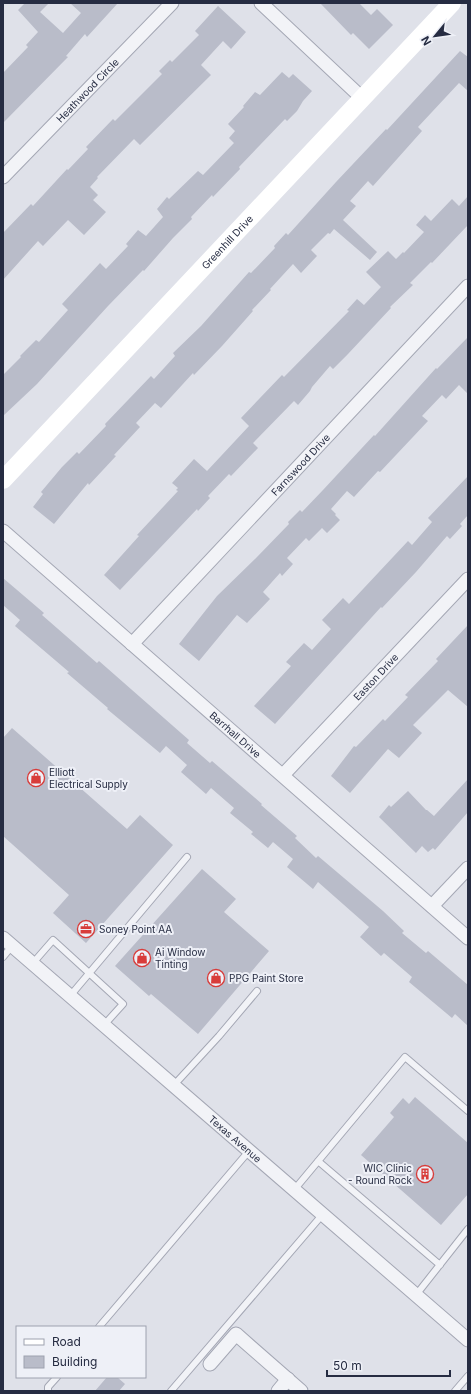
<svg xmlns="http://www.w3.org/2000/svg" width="471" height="1394" font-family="Inter,sans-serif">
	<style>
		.building { fill: #b9bcc9 }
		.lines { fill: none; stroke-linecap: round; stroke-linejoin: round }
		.lane-casing { stroke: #a4a7b4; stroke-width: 8 }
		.street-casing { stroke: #a4a7b4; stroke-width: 15 }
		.lane { stroke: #f2f3f7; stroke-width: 6 }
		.street { stroke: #f2f3f7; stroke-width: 13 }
		.secondary { stroke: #fff; stroke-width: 18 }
		.labels { text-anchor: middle; stroke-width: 4; stroke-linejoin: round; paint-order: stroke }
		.street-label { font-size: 10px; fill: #262c42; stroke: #eef0f7 }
		.poi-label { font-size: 10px; fill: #262c42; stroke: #eef0f7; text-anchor: start }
	</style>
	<rect width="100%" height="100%" fill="#dfe1e9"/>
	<path class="building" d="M 25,3 L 49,3 L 40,12 L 63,33 L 81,13 L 70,3 L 118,3 L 87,37 L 85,34 L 66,56 L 68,57 L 3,123 L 3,73 L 28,47 L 26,45 L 38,32 L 18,10 Z
		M 320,3 L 359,3 L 371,15 L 377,9 L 393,25 L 369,49 L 353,33 L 351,35 Z
		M 218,6 L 246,32 L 231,49 L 223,41 L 201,65 L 211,75 L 140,145 L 134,139 L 97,177 L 98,178 L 90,187 L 98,195 L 93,200 L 106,212 L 84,235 L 68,220 L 43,246 L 38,241 L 3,280 L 3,233 L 31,204 L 33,206 L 67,169 L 68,170 L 88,149 L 86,147 L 113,119 L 115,121 L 162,74 L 159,71 L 170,60 L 172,62 L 199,35 L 195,31 Z
		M 460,51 L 468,57 L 468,91 L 459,83 L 418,127 L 422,131 L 373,186 L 368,181 L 350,201 L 356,206 L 343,220 L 377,252 L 370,260 L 334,229 L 330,234 L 328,233 L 311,250 L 317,256 L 301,273 L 293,264 L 270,289 L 271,290 L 252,310 L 253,311 L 222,346 L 194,375 L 193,373 L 161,408 L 155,403 L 136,423 L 140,427 L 114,455 L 116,456 L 89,485 L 88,483 L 54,524 L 33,507 L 43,494 L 41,492 L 62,467 L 77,452 L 79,454 L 106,426 L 105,424 L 151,376 L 154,379 L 175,356 L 173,353 L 201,326 L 249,272 L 251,273 L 275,248 L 274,246 L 286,233 L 288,235 L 336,182 L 386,129 L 387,130 Z
		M 282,72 L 289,78 L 293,74 L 312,91 L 303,101 L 297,111 L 287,121 L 285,119 L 239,167 L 240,169 L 213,197 L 212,195 L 191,217 L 192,219 L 173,238 L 144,271 L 143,270 L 108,306 L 37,384 L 3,416 L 3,375 L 21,357 L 20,356 L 36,340 L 39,342 L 68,310 L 62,304 L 100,263 L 106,269 L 128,246 L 126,244 L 138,230 L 146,236 L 163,217 L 157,209 L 167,197 L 169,199 L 198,171 L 203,175 L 234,143 L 229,138 L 235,131 L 228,124 L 244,107 L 243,106 L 255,92 L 260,95 Z
		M 468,196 L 468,225 L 432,263 L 431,262 L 410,283 L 413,285 L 390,307 L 391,308 L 348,354 L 333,369 L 330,366 L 312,387 L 310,391 L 298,405 L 294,401 L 253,443 L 258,448 L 231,476 L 229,474 L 208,496 L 210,498 L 198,511 L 197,509 L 120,590 L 104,575 L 139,536 L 137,535 L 178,491 L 176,490 L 178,488 L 172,483 L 194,459 L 207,471 L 249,426 L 241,418 L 282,375 L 284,377 L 349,311 L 347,310 L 357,299 L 364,305 L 381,287 L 366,272 L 388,251 L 396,259 L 403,252 L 404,253 L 424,232 L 416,225 L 425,215 L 431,221 L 452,199 L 459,206 Z
		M 468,337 L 468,394 L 459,385 L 446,399 L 442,395 L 422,416 L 428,421 L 380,472 L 378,471 L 354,497 L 347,491 L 331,509 L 336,514 L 335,515 L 340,520 L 327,533 L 322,528 L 309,541 L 306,538 L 287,558 L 293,564 L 282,576 L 280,573 L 263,592 L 270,599 L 247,623 L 237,615 L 199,661 L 179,644 L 217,596 L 257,557 L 289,524 L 288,522 L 300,510 L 302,512 L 323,490 L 374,435 L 375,436 L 436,368 L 437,369 Z
		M 468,476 L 468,515 L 460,524 L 462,526 L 450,539 L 447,536 L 416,572 L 382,608 L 381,607 L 275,724 L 254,706 L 291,666 L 286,662 L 304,643 L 312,650 L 331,629 L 322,620 L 343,598 L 349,604 L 408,541 L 412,545 L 432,522 L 428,518 Z
		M 3,578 L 44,613 L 42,615 L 97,663 L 99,661 L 189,740 L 187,743 L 210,763 L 212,761 L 262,804 L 261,805 L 297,836 L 295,838 L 316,858 L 318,856 L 383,911 L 404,931 L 402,933 L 426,953 L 428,951 L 468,985 L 468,1026 L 455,1014 L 452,1018 L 409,982 L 412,977 L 384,953 L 381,956 L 360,937 L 369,927 L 318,882 L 313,889 L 287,867 L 293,859 L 273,842 L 268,848 L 251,834 L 253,832 L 230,813 L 234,808 L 211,788 L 206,794 L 181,772 L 187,765 L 166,746 L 160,753 L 107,709 L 108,708 L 67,673 L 69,672 L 15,626 L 20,620 L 3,605 Z
		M 468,625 L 468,707 L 448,690 L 413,725 L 422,733 L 399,758 L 388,749 L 350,793 L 331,776 L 354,746 L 356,747 L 383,719 L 385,721 L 408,697 L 405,695 L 438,661 L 436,659 Z
		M 12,728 L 127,829 L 140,815 L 173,845 L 86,943 L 53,913 L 69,895 L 3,836 L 3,738 Z
		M 468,779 L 468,812 L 435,850 L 433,848 L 428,852 L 422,846 L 416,853 L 379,817 L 389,805 L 391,807 L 408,791 L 426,810 L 427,810 L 434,816 Z
		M 202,869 L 236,899 L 224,912 L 269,951 L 198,1034 L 151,994 L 149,996 L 115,966 Z
		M 415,1097 L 468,1143 L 468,1194 L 441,1225 L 361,1155 L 394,1117 L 390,1113 L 403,1098 L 409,1104 Z
		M 107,1377 L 117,1377 L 125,1384 L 119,1391 L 95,1391 Z"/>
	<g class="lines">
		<g class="lane-casing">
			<path id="lane" d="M 3,957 L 12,946
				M 33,963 L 53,940 L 123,1004 L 104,1025
				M 70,996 L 187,857
				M 174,1085 L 219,1036 L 257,991
				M 318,1161 L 440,1265
				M 294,1190 L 405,1057 L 468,1111
				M 416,1295 L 468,1229
				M 99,1327 L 249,1151
				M 48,1391 L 48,1387 L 57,1377
				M 171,1391 L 323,1214
				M 455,1391 L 468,1376"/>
		</g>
		<g class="street-casing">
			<g id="street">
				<path d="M 261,3 L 362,98"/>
				<path id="s1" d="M 3,177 L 172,3"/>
				<path id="s2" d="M 3,531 L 468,938"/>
				<path id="s3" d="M 132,644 L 468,286"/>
				<path id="s4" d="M 283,775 L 468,579"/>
				<path d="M 432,906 L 468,868"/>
				<path id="s5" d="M 3,938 L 468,1340"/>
				<path d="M 210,1364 L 236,1334 L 301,1391"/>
				<path d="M 278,1391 L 288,1379"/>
			</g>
		</g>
		<use href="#lane" class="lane"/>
		<use href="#street" class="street"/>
		<path class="secondary" id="s6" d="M 3,480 L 452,3"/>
	</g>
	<defs>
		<g id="shop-ring" transform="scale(0.9)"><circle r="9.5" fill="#eef0f7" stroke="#d83c3a" stroke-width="1.5"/><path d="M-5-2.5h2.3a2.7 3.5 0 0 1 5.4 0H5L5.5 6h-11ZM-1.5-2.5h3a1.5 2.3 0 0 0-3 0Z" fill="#d83c3a"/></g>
		<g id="office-ring" transform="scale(0.9)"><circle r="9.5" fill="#eef0f7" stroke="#d83c3a" stroke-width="1.5"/><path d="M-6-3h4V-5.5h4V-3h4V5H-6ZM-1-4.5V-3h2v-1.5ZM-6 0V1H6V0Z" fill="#d83c3a"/></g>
		<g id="building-ring" transform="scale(0.9)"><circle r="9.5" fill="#eef0f7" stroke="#d83c3a" stroke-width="1.5"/><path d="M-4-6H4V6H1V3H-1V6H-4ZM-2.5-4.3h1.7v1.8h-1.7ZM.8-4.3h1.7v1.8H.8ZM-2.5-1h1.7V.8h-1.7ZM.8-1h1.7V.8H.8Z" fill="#d83c3a"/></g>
	</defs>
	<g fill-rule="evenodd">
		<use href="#shop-ring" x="36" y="778"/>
		<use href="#office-ring" x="86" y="929"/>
		<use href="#shop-ring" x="142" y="958"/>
		<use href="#shop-ring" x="216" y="978"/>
		<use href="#building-ring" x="425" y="1174"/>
	</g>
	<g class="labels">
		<g class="street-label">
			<text dy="4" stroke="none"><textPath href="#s1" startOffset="121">Heathwood Circle</textPath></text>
			<text dy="4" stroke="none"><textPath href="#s6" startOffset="327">Greenhill Drive</textPath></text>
			<text dy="4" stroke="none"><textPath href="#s3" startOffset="246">Farnswood Drive</textPath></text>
			<text dy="4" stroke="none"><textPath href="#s4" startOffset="135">Easton Drive</textPath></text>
			<text dy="4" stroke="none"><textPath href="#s2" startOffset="309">Barrhall Drive</textPath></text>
			<text dy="4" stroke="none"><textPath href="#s5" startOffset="307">Texas Avenue</textPath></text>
		</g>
		<g class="poi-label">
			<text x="49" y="776">Elliott<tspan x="49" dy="12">Electrical Supply</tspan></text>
			<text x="99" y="933">Soney Point AA</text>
			<text x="155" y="956">Ai Window<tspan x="155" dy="12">Tinting</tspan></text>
			<text x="229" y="982">PPG Paint Store</text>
			<text x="412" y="1172" text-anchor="end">WIC Clinic<tspan x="412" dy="12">- Round Rock</tspan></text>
		</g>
	</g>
	<rect width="471" height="1394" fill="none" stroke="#262c42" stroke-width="8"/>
	<rect x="16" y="1326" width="130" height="52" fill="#eef0f7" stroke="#9ea2af"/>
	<rect x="24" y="1339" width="20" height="6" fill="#ffffff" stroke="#9ea2af"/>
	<text x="52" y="1346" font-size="12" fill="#262c42">Road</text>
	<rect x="24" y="1356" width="20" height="12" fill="#b9bcc9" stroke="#9ea2af"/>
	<text x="52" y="1366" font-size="12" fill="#262c42">Building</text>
	<g transform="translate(435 36) rotate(241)" stroke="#eef0f7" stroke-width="3" paint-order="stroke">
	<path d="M0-3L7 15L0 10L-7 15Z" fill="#262c42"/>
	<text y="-6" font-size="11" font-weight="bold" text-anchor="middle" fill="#262c42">N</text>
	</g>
	<path d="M327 1370v6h123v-6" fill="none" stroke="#262c42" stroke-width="2"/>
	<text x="333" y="1370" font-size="12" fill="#262c42" stroke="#eef0f7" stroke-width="3" paint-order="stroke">50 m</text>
</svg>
